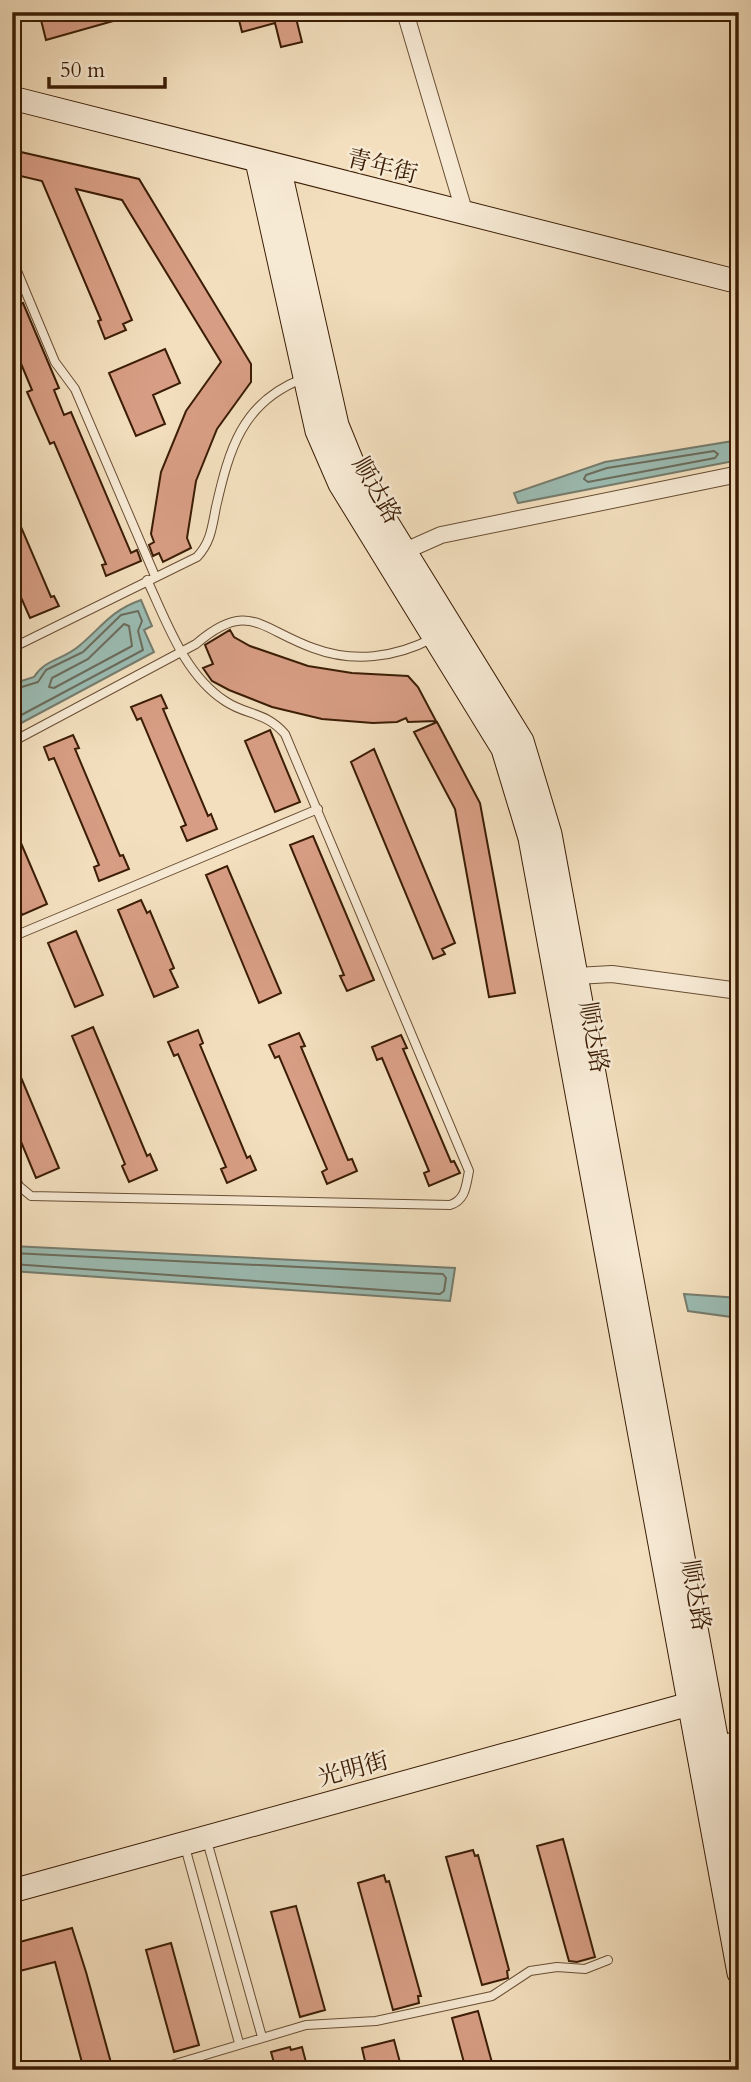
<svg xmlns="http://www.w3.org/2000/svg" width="751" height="2082" font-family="Cardo,'Noto Serif SC',serif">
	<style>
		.water { fill: #9bbcb3; stroke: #757c6d; stroke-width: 2 }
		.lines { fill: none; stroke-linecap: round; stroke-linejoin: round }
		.shore { stroke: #6b6c5c; stroke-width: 2 }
		.building { fill: #d89e85; stroke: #3b1d05; stroke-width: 2 }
		.lane-casing { stroke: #694e33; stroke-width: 10 }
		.street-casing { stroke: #694e33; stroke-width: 18 }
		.secondary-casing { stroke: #3b1d05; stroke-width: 25 }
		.lane { stroke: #f7ead5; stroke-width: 8 }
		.street { stroke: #f7ead5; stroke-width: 16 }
		.secondary { stroke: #f7ead5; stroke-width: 23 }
		.labels { text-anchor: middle; stroke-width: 5; stroke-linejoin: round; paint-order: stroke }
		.street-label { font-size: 24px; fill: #3b1d05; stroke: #f7ead5 }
	</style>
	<rect width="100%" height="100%" fill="#f3dfbe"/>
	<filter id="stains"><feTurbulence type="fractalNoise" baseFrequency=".00286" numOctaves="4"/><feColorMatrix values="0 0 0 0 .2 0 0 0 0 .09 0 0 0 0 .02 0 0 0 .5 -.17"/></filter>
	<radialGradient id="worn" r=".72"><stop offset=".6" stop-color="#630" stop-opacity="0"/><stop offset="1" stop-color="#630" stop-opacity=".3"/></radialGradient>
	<path class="water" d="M 739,440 L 739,460 L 518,503 L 514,493 L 605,462 Z
		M 141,600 L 152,626 L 144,630 L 154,652 L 12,728 L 12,684 L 34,677 C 45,659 63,660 79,646 C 102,627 110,611 141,600 Z
		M 12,1246 L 455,1268 L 450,1301 L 12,1271 Z
		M 684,1294 L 739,1298 L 739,1318 L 688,1311 Z"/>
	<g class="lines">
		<path class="shore" d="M 714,451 L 718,454 L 715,458 L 588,482 L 584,479 L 586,475 L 607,468 Z
			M 124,624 L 129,626 L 132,646 L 54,688 L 49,687 L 52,678 L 88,659 Z
			M 12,690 L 38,682 L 46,670 L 83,652 L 121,615 L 138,611 L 142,621 L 138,631 L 143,650 L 12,720
			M 12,1253 L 443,1274 L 446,1278 L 444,1291 L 440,1294 L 12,1264"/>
	</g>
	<path class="building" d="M 39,12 L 131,12 L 131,16 L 46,40 Z
		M 237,12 L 301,12 L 301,16 L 296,18 L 302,42 L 281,47 L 275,23 L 242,32 Z
		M 12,150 L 139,179 L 251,364 L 251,382 L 217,429 L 196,481 L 187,538 L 191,548 L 163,562 L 159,553 L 153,556 L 149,545 L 154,542 L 151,534 L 161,472 L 186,411 L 221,362 L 122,200 L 76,189 L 132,320 L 123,324 L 126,330 L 105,339 L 98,321 L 101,320 L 42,181 L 12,174 Z
		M 23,303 L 59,388 L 54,390 L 64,415 L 71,412 L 131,553 L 137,550 L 141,561 L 106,576 L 102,565 L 106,564 L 54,442 L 50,444 L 27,392 L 32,390 L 12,342 L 12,307 Z
		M 165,349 L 180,383 L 153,395 L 165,424 L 136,436 L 109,373 Z
		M 12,506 L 51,597 L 54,596 L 59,606 L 30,618 L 12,577 Z
		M 230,630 L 234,637 L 250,646 L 308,666 L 352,673 L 408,676 L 418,687 L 436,721 L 408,722 L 406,718 L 397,722 L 373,723 L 322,719 L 272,707 L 229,690 L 212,681 L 203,668 L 213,664 L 205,645 Z
		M 161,695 L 167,708 L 163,709 L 208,816 L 211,814 L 217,829 L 187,841 L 181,827 L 186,825 L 141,718 L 137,720 L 131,707 Z
		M 437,722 L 480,803 L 515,993 L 489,997 L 455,809 L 414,732 Z
		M 270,730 L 300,802 L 275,812 L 245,741 Z
		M 73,735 L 79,748 L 75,749 L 120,856 L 123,855 L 129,869 L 99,881 L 94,867 L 99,865 L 54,758 L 49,760 L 44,747 Z
		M 374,749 L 455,943 L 442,949 L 445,954 L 433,959 L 351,762 Z
		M 12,822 L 47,904 L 22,915 L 12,891 Z
		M 313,836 L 374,980 L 347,991 L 340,976 L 344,975 L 290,845 Z
		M 227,866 L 281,993 L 259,1003 L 206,875 Z
		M 141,900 L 147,913 L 150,911 L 174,968 L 170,970 L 178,987 L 154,997 L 118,910 Z
		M 76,931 L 103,995 L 75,1007 L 48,943 Z
		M 93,1027 L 147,1156 L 150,1154 L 157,1170 L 129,1182 L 122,1166 L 125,1164 L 72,1036 Z
		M 198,1030 L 203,1043 L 200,1045 L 247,1158 L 250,1156 L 256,1170 L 227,1183 L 221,1169 L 226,1167 L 178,1054 L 174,1056 L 168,1042 Z
		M 299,1033 L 305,1046 L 301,1047 L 348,1160 L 352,1159 L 357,1171 L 327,1184 L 322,1172 L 327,1169 L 279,1056 L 275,1058 L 269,1045 Z
		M 401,1035 L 407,1048 L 403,1049 L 451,1162 L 454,1161 L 460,1173 L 429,1186 L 424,1173 L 429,1171 L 382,1058 L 377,1060 L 372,1047 Z
		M 12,1056 L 59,1168 L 36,1178 L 12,1120 Z
		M 563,1839 L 595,1957 L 577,1962 L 569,1961 L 537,1846 Z
		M 473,1850 L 475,1856 L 478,1855 L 509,1970 L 507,1971 L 508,1978 L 482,1985 L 446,1857 Z
		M 384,1875 L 386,1882 L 389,1881 L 421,1996 L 418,1996 L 419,2003 L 393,2010 L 358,1883 Z
		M 296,1906 L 325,2010 L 300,2017 L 271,1912 Z
		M 72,1928 L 86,1972 L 113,2070 L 84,2070 L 55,1962 L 12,1973 L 12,1944 Z
		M 171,1943 L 199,2045 L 174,2052 L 146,1950 Z
		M 478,2011 L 494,2070 L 466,2070 L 452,2018 Z
		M 394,2040 L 402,2070 L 367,2070 L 362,2048 Z
		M 290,2047 L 291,2050 L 302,2047 L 308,2070 L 276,2070 L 271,2052 Z"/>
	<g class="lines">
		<g class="lane-casing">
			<path id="lane" d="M 12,259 L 55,362 L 75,389 L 155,576
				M 12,648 L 197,557 C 211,542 212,527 216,507 C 229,450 242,402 302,379
				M 12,742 L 196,644 C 248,599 260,629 313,648 C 353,663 395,658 433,638
				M 12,937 L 318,809
				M 12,1170 L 19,1186 L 31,1196 L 450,1205 C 466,1200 466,1185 469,1171 L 285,734 C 265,711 247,716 225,701 C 184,674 167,622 147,580
				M 207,1841 L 262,2037
				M 185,1847 L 239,2043
				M 155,2070 L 306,2025 L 376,2021 L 492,1996 L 530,1971 L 557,1967 L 585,1969 L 608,1960"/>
		</g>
		<g class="street-casing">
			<path id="street" d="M 405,12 L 465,214
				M 405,551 L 441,535 L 739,474
				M 576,976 L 612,974 L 739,991"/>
		</g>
		<g class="secondary-casing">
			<path id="secondary" d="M 12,98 L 739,282
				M 257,161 L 317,431 L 340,484 L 503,749 L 530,838 L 739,1973
				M 279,167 L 337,425 L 357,474 L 522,741 L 550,834 L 739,1862
				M 718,1748 L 739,1743
				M 12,1891 L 704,1700"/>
		</g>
		<use href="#lane" class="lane"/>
		<use href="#street" class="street"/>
		<use href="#secondary" class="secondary"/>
	</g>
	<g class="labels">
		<g class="street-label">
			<text transform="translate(382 166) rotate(14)" y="8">青年街</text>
			<text transform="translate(377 490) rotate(60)" y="8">顺达路</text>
			<text transform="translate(594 1037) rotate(80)" y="8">顺达路</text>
			<text transform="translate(696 1595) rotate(80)" y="8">顺达路</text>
			<text transform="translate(353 1769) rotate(-15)" y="8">光明街</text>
		</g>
	</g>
	<rect width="751" height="2082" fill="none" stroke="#f3dfbe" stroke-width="42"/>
	<rect x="14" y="14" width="723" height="2054" fill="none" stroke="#3b1d05" stroke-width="3.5"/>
	<rect x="21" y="21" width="709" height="2040" fill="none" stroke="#3b1d05" stroke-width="2"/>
	<path d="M49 77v10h116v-10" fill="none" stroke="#3b1d05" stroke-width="3.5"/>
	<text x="60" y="77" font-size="21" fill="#3b1d05" stroke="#f7ead5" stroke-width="5" paint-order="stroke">50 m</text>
	<rect width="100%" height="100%" filter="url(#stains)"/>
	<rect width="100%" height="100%" fill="url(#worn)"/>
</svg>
